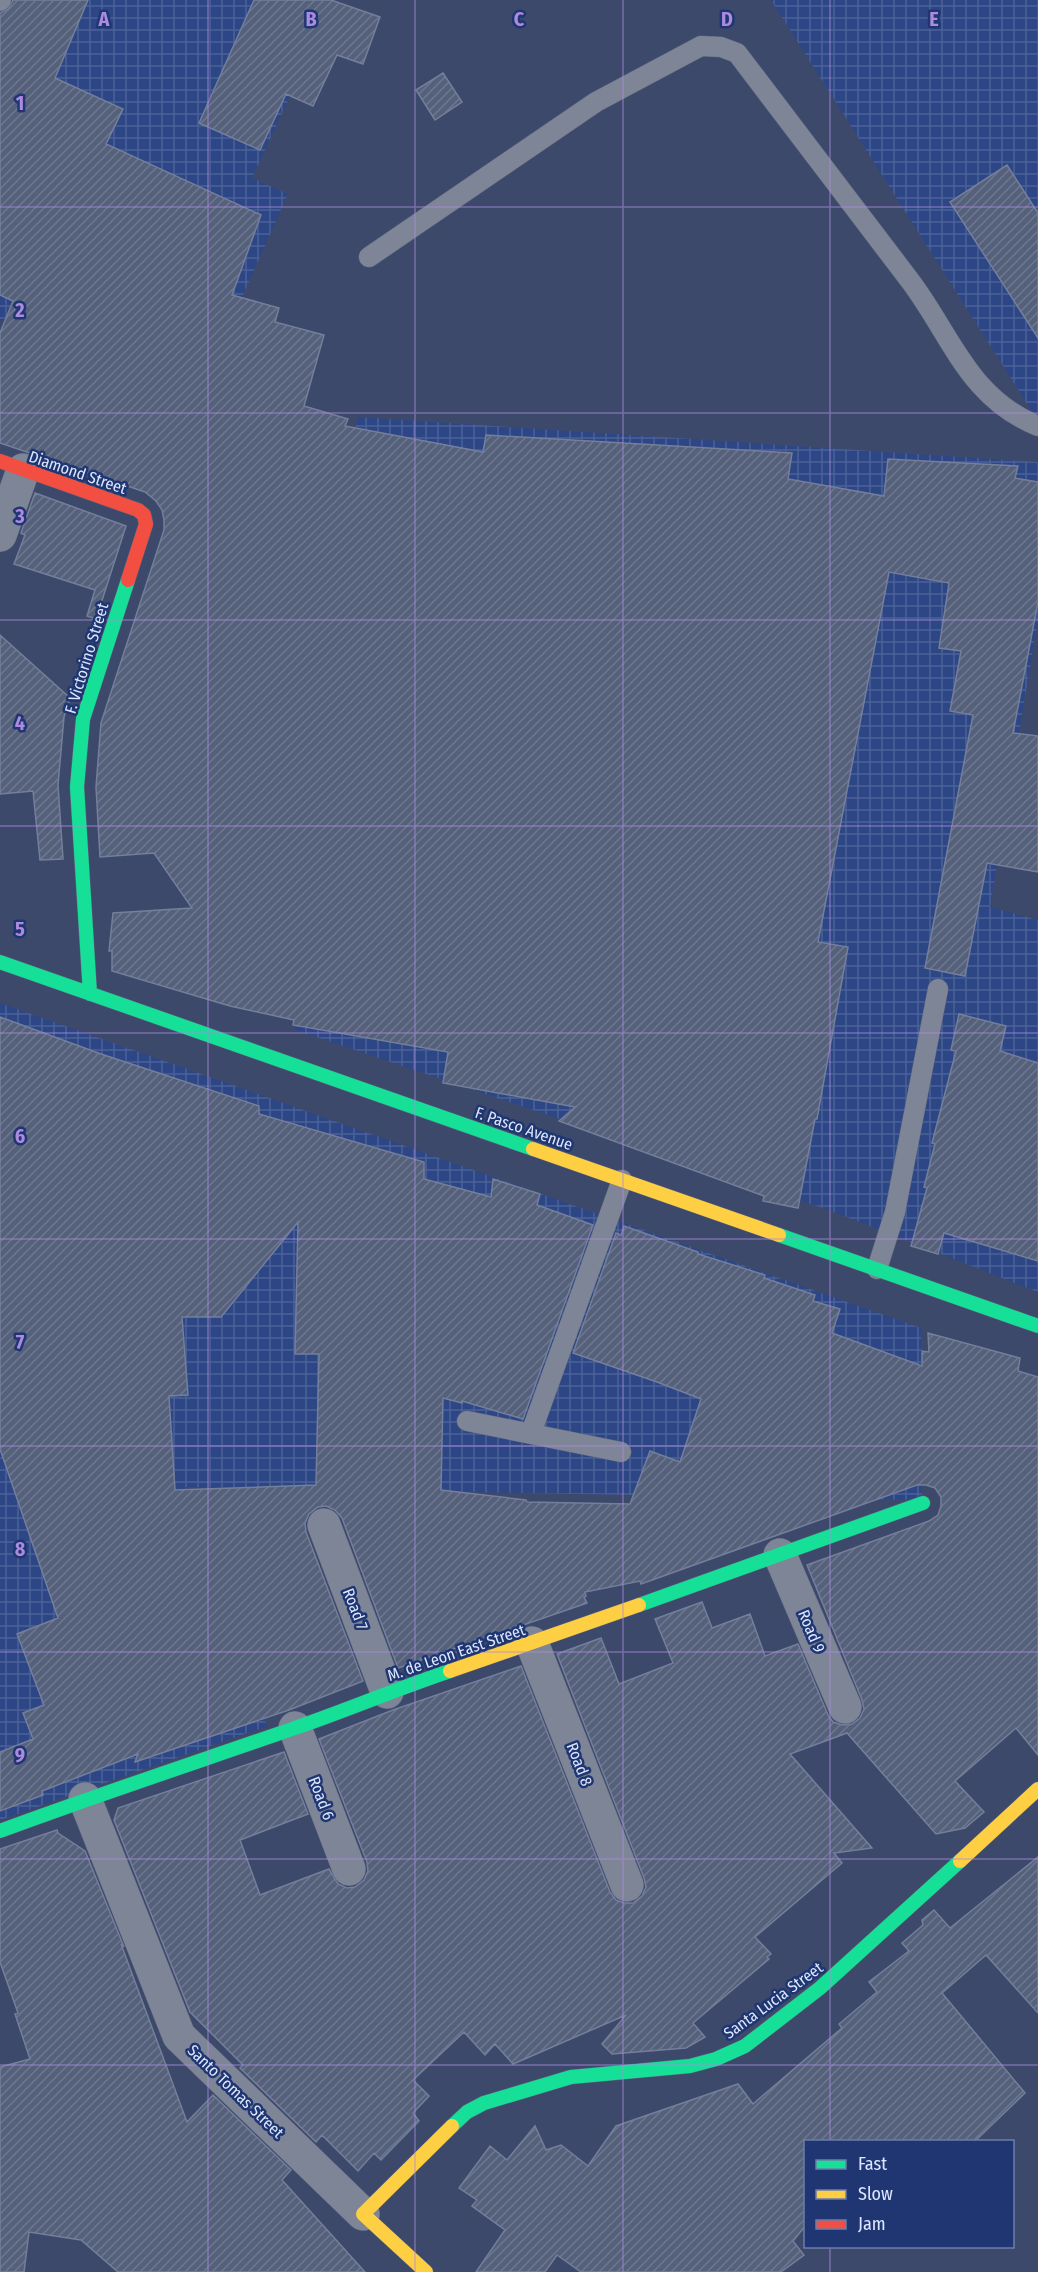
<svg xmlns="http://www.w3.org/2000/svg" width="1038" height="2272" font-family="'Fira Sans Condensed',sans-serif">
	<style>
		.industrial { fill: url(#industrial-grid) }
		.building { fill: url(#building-hatch); stroke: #747f9c; stroke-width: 1.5; fill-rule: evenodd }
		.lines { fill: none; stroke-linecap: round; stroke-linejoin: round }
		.lane-casing { stroke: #5a647e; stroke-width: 21 }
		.street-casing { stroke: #5a647e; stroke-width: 34 }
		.fast-casing { stroke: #5a647e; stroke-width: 15 }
		.slow-casing { stroke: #5a647e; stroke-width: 15 }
		.jam-casing { stroke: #5a647e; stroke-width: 15 }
		.lane { stroke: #7e8596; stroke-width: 20 }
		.street { stroke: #7e8596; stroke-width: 33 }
		.fast { stroke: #16e098; stroke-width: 14 }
		.slow { stroke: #ffcf43; stroke-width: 14 }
		.jam { stroke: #f24e42; stroke-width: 14 }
		.grid { fill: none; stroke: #ac8ade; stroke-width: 1.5; stroke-opacity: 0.55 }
		.labels { text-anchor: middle; stroke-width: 5; stroke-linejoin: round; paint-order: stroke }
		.street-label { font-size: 16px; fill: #dde7fd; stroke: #1f3672 }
		.grid-label { font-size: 20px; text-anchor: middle; font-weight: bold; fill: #ac8ade; stroke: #1f3672; stroke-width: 5; stroke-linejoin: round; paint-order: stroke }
	</style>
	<defs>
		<pattern id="industrial-grid" width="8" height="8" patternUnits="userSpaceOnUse" patternTransform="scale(1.5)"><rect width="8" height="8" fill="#2d4686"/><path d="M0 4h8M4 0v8" fill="none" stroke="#4b6198"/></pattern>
		<pattern id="building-hatch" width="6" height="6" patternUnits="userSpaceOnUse" patternTransform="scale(1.5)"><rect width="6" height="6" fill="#55607b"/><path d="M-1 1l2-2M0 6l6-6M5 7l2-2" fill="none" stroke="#6d778f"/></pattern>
	</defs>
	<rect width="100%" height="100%" fill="#3d496a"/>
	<path class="industrial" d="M 0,0 L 334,0 L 252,178 L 288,194 L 197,398 L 0,320 Z
		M 771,0 L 1038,0 L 1038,421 Z
		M 358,417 L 1038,462 L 1038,618 L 990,907 L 1038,920 L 1038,1292 L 826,1209 L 296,1030 L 247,825 Z
		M 0,1003 L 921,1328 L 922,1500 L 184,1487 L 267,1726 L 0,1820 Z"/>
	<path class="building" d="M 13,0 L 88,0 L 55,78 L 123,109 L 106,144 L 261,215 L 232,295 L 279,308 L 275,322 L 324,335 L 304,406 L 348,419 L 345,426 L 483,452 L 486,435 L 792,453 L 788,479 L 884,496 L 888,459 L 1018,466 L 1015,478 L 1038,482 L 1038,602 L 1013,733 L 1038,736 L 1038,872 L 987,863 L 965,976 L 925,968 L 973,715 L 950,711 L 961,651 L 939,648 L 949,583 L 889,572 L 818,942 L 848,947 L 817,1119 L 815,1119 L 798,1208 L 763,1201 L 764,1196 L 559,1121 L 575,1107 L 443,1083 L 448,1052 L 293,1025 L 294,1020 L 230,1006 L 112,971 L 112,951 L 109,951 L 113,913 L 192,908 L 154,853 L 100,857 L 96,787 L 101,723 L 164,530 L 164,520 L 162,510 L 156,501 L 145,492 L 0,443 L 0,333 L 13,301 L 0,295 L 0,13 L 8,9 Z
		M 254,0 L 331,0 L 380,17 L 363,64 L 337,55 L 313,106 L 286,94 L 260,150 L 199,123 Z
		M 443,73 L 462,102 L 435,120 L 416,90 Z
		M 1007,165 L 1038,213 L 1038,338 L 950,202 Z
		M 35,493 L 126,526 L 96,619 L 87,616 L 95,590 L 14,564 L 25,535 L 21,533 Z
		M 0,635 L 70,698 L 64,717 L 58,785 L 63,859 L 40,860 L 33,791 L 0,794 Z
		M 959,1014 L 1006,1026 L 1000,1051 L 1038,1063 L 1038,1261 L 944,1233 L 938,1254 L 911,1246 L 927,1188 L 924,1187 L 935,1144 L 932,1143 L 956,1051 L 951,1050 Z
		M 0,1017 L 101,1054 L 259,1106 L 259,1114 L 424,1162 L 424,1179 L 491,1197 L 493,1179 L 540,1194 L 537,1205 L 593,1225 L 523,1419 L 462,1401 L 462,1403 L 443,1398 L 441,1490 L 526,1500 L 527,1502 L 630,1504 L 650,1451 L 680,1462 L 701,1399 L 657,1382 L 573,1353 L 616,1233 L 621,1235 L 624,1226 L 698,1252 L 698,1254 L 765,1275 L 764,1278 L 815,1295 L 813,1301 L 840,1309 L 832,1333 L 922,1366 L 922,1351 L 929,1352 L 928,1333 L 1020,1358 L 1018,1371 L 1038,1377 L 1038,1755 L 1016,1728 L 955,1781 L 984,1812 L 965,1828 L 936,1834 L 847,1733 L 790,1754 L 872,1848 L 834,1853 L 842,1863 L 755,1937 L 771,1954 L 767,1957 L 769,1959 L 693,2023 L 705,2037 L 686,2048 L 612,2054 L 602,2044 L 626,2015 L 513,2064 L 495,2044 L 485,2055 L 464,2032 L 413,2080 L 429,2096 L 413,2113 L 419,2121 L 381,2160 L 374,2153 L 358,2171 L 322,2135 L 316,2142 L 240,2068 L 243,2065 L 190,2012 L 114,1820 L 118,1808 L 284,1752 L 308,1814 L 240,1840 L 260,1895 L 329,1869 L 338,1884 L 347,1888 L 355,1887 L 364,1880 L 368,1871 L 367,1862 L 319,1739 L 393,1710 L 521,1666 L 610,1892 L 616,1900 L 624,1903 L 633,1903 L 642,1896 L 646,1887 L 644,1878 L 557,1654 L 601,1638 L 619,1684 L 673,1663 L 655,1619 L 702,1602 L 712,1628 L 750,1614 L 765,1656 L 798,1644 L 828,1715 L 833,1722 L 842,1725 L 852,1724 L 860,1718 L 864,1709 L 862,1700 L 807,1565 L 929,1521 L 938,1515 L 941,1506 L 941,1497 L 935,1488 L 926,1485 L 917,1485 L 641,1584 L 640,1581 L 585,1592 L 586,1596 L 584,1597 L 587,1603 L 398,1668 L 342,1518 L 335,1510 L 326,1506 L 318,1507 L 309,1514 L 305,1523 L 306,1532 L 363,1681 L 289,1710 L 135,1762 L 138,1754 L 42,1791 L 43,1795 L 0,1811 L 0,1752 L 33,1739 L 23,1713 L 44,1705 L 17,1634 L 58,1618 L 0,1449 ZM 298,1222 L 295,1354 L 319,1354 L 316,1485 L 175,1490 L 169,1396 L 188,1395 L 182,1317 L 221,1317 Z
		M 57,1830 L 58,1833 L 85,1851 L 124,1947 L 121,1944 L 187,2122 L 213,2095 L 291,2170 L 282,2180 L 365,2272 L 118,2272 L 81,2240 L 29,2232 L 24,2272 L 0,2272 L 0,2067 L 30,2059 L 15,2014 L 18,2013 L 0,1962 L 0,1849 Z
		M 1038,1857 L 1038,2013 L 986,1955 L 942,1993 L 1025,2093 L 974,2142 L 806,2142 L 806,2225 L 793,2241 L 804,2255 L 781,2272 L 581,2272 L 557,2255 L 545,2272 L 476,2272 L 505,2230 L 472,2206 L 477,2200 L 459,2188 L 490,2146 L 507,2160 L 535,2126 L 546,2150 L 561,2145 L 588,2166 L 616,2126 L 738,2084 L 753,2104 L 842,2028 L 839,2024 L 877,1992 L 869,1982 L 909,1951 L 902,1943 L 923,1925 L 922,1920 L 934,1910 L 950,1928 Z"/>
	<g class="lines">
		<g class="lane-casing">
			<path id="lane" d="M 0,1 L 1,0
				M 369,257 L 596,102 L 701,46 L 721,47 L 737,53 C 795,129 853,206 911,282 C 952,337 969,398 1038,426
				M 877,1269 L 895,1212 L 938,989
				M 467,1421 L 621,1452
				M 531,1433 L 622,1180"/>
		</g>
		<g class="street-casing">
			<path id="street" d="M 0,535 L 23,470
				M 324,1525 L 387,1692
				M 780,1555 L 845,1707
				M 532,1643 L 627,1885
				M 295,1728 L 349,1869
				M 85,1799 L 179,2036 L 363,2214"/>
		</g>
		<g class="fast-casing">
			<path id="fast" d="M 0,962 L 533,1149
				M 90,994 L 77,787 L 83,719 L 128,580
				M 779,1235 L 1038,1326
				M 639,1605 L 923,1503
				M 0,1831 C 97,1795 194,1763 292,1729 C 345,1711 396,1689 450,1671
				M 452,2126 L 467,2112 L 484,2103 L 571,2077 L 690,2066 L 716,2059 L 745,2046 L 820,1988 L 960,1861"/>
		</g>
		<g class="slow-casing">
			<path id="slow" d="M 533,1149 L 779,1235
				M 450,1671 L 639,1605
				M 960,1861 L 1038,1789
				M 426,2272 L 363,2214 L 452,2126"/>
		</g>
		<g class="jam-casing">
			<path id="jam" d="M 0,461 L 138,510 L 144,515 L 146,524 L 128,580"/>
		</g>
		<use href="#lane" class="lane"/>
		<use href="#street" class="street"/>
		<use href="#fast" class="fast"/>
		<use href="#slow" class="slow"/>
		<use href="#jam" class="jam"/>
	</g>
	<path class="grid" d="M 208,0 L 208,2272M 415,0 L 415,2272M 623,0 L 623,2272M 830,0 L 830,2142M 0,207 L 1038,207M 0,413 L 1038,413M 0,620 L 1038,620M 0,826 L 1038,826M 0,1033 L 1038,1033M 0,1239 L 1038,1239M 0,1446 L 1038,1446M 0,1652 L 1038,1652M 0,1859 L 1038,1859M 0,2065 L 1038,2065M 830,2246 L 830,2272"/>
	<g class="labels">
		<g class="street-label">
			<text transform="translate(78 472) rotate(19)" y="6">Diamond Street</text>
			<text transform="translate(86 658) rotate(-73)" y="6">F. Victorino Street</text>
			<text transform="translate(524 1128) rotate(19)" y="6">F. Pasco Avenue</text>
			<text transform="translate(356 1609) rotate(69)" y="6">Road 7</text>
			<text transform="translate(812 1631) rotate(67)" y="6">Road 9</text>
			<text transform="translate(456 1652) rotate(-19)" y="6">M. de Leon East Street</text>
			<text transform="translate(580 1764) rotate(69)" y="6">Road 8</text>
			<text transform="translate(322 1798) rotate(69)" y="6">Road 6</text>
			<text transform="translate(773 2000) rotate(-36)" y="6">Santa Lucia Street</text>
			<text transform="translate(236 2091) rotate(44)" y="6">Santo Tomas Street</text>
		</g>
	</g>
	<g class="grid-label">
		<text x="104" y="26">A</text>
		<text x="311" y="26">B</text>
		<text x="519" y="26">C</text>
		<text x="727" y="26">D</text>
		<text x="934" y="26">E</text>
		<text x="20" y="110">1</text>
		<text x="20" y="317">2</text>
		<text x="20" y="523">3</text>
		<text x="20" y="730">4</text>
		<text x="20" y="936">5</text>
		<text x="20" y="1143">6</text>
		<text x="20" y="1349">7</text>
		<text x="20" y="1556">8</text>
		<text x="20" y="1762">9</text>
	</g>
	<rect x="804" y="2140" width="210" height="108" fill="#1f3672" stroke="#6b7daa" stroke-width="1.5"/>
	<rect x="816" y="2160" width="30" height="9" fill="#16e098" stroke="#6b7daa" stroke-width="1.5"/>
	<text x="858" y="2170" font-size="18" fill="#dde7fd">Fast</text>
	<rect x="816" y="2190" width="30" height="9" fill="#ffcf43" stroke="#6b7daa" stroke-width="1.5"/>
	<text x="858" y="2200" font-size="18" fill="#dde7fd">Slow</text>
	<rect x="816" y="2220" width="30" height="9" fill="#f24e42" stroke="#6b7daa" stroke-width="1.5"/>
	<text x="858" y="2230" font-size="18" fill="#dde7fd">Jam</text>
</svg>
